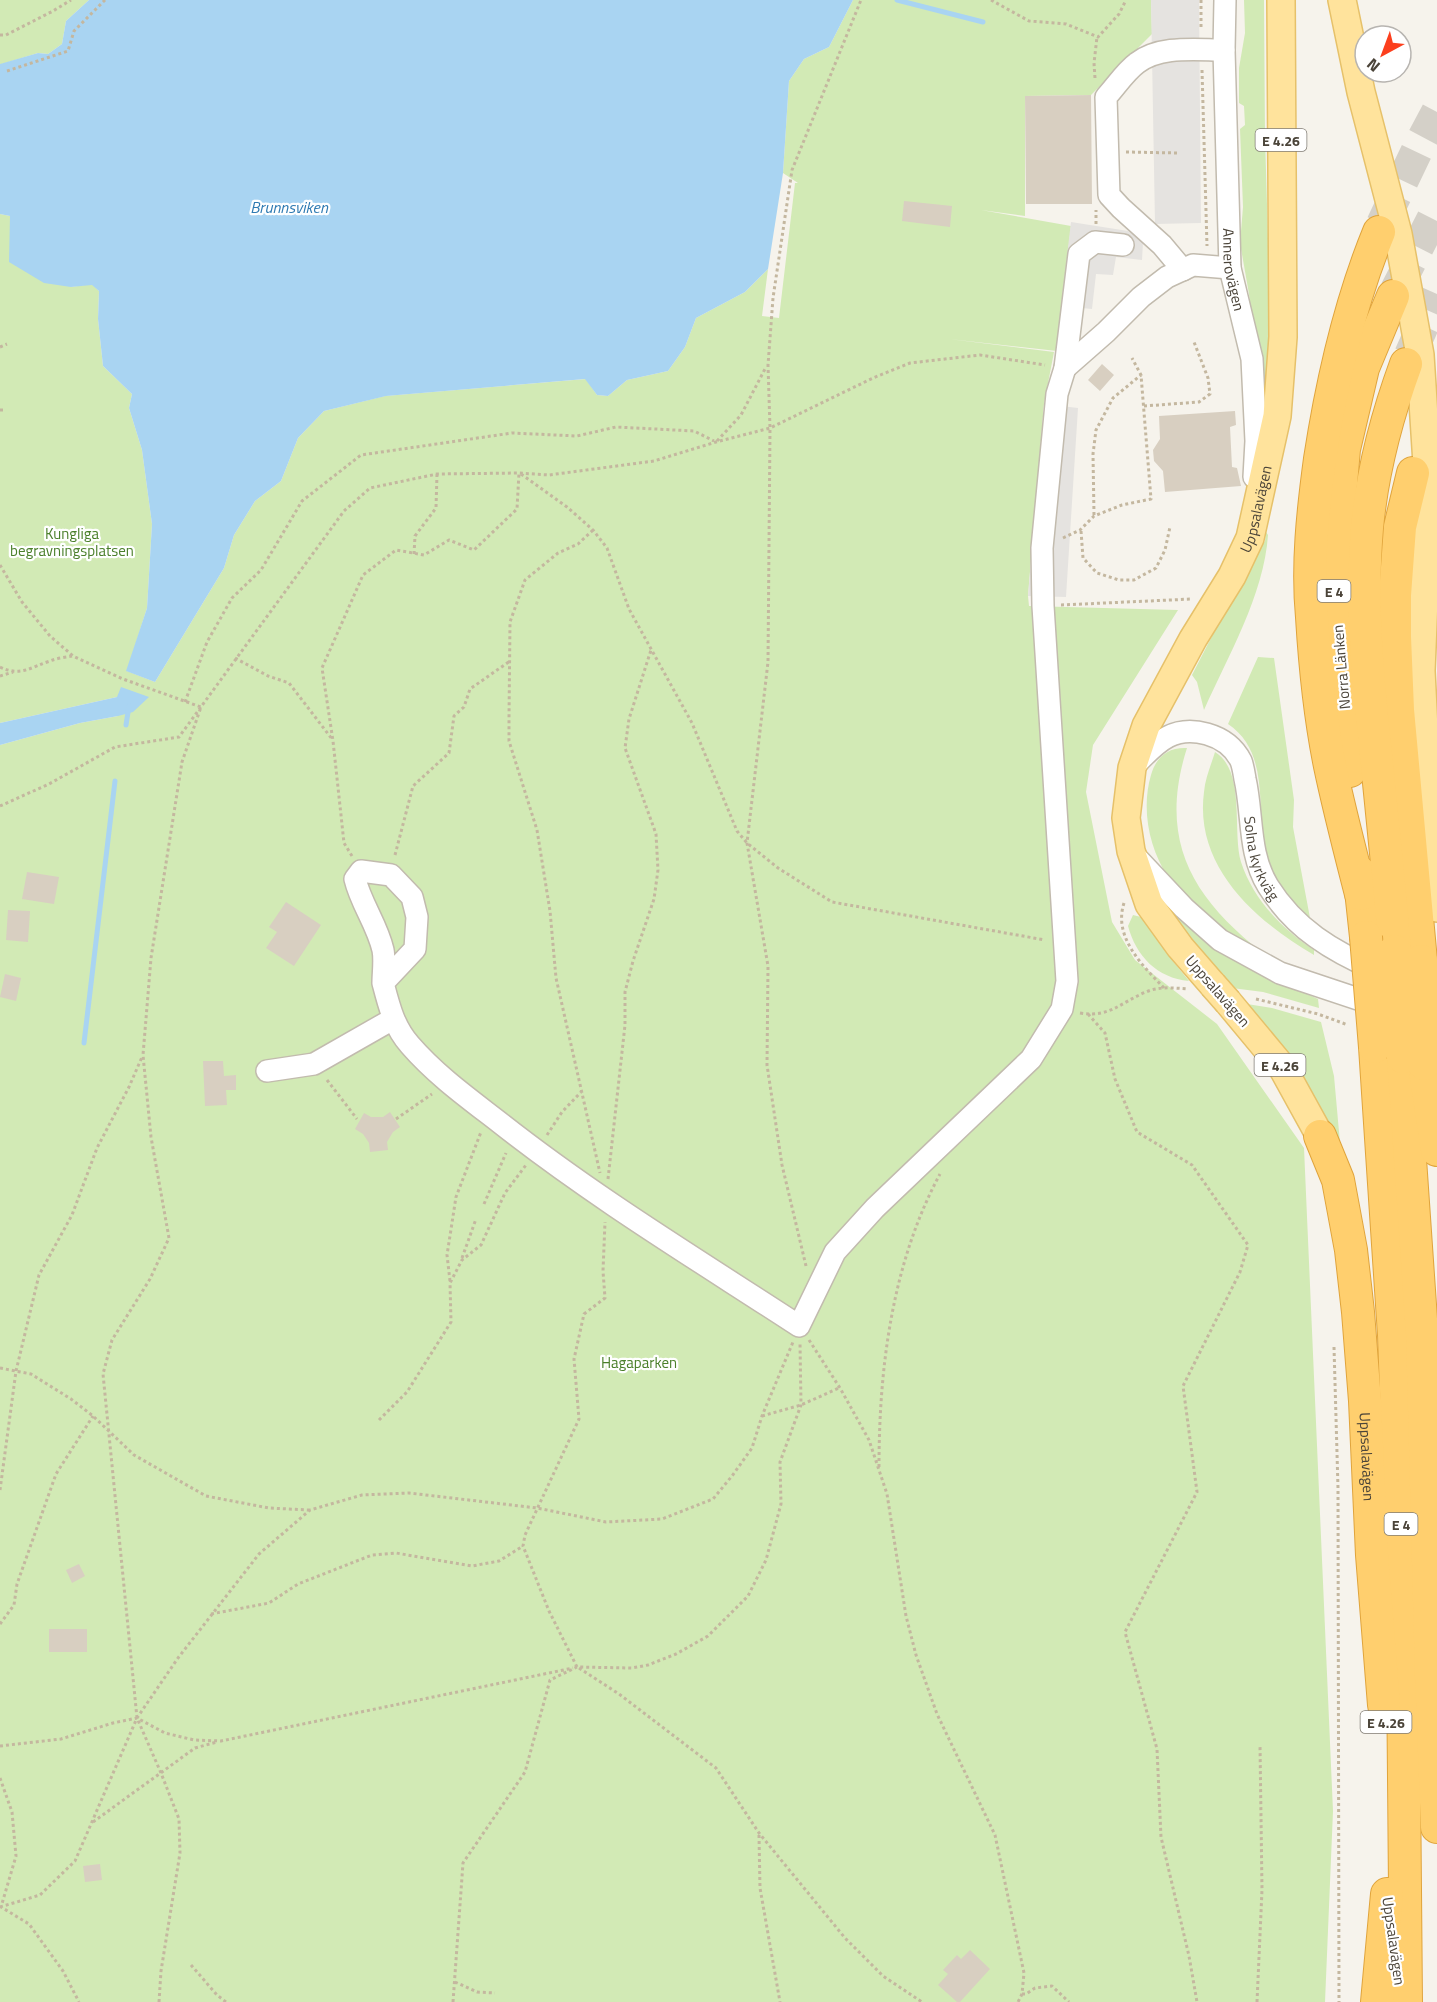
<svg xmlns="http://www.w3.org/2000/svg" width="1437" height="2002" viewBox="0 0 1437 2002" font-family="'Titillium Web',sans-serif">
	<style>
		.green { fill: #d2eab5 }
		.parking { fill: #e5e3e0 }
		.water { fill: #a9d4f2 }
		.lines { fill: none; stroke-linecap: round; stroke-linejoin: round }
		.stream { stroke: #a9d4f2; stroke-width: 5 }
		.building { fill: #d8cfc1 }
		.highway-tunnel { stroke: #d4d0c8; stroke-width: 32; stroke-dasharray: 32 16; stroke-linecap: butt }
		.minor-casing { stroke: #c2bbae; stroke-width: 24 }
		.major-casing { stroke: #e6c16a; stroke-width: 30 }
		.highway-casing { stroke: #e0a43c; stroke-width: 34 }
		.path { stroke: #c4b79f; stroke-width: 3; stroke-dasharray: 3 3; stroke-linecap: butt }
		.minor { stroke: #fff; stroke-width: 21 }
		.major { stroke: #ffe39c; stroke-width: 27 }
		.highway { stroke: #ffcf6e; stroke-width: 32 }
		.major-bridge-casing { stroke: #e6c16a; stroke-width: 30; stroke-linecap: butt }
		.highway-bridge-casing { stroke: #e0a43c; stroke-width: 34; stroke-linecap: butt }
		.major-bridge { stroke: #ffe39c; stroke-width: 27 }
		.highway-bridge { stroke: #ffcf6e; stroke-width: 32 }
		.labels { text-anchor: middle; dominant-baseline: central; stroke-width: 4.5; stroke-linejoin: round; paint-order: stroke }
		.shield { fill: #fff; stroke: #817c74; stroke-width: 1.5 }
		.shield-label { font-size: 14px; font-weight: bold; fill: #4b4439 }
		.street-label { font-size: 15px; fill: #4b4439; stroke: #fff }
		.park-label { font-size: 15px; fill: #4a7f2a; stroke: #fff }
		.water-label { font-size: 16px; font-style: italic; fill: #2e7ab2; stroke: #fff }
	</style>
	<rect width="100%" height="100%" fill="#f6f3ec"/>
	<path class="green" d="M0,0H89L66,21L62,44L48,54L38,53L2,64H0Z
		M853,0H1151L1152,34L1091,95L1025,96V216L981,210L1071,226L1057,351L949,339L1054,352L1044,404L1028,596L1029,606L1178,610L1093,745L1086,792L1112,922L1135,960L1217,1024L1304,1148L1333,1811L1325,2002H0V745L80,723L118,716L117,697L0,723V214L10,216L11,227L71,287L92,284L99,291L98,319L103,366L132,394L129,408L142,450L152,524L147,608L127,671L155,682L224,568L234,535L255,501L281,481L298,438L324,411L385,396L586,379L597,395L608,396L627,380L668,371L685,347L696,318L745,292L768,269L762,316L779,318L795,183H798L783,173L789,81L804,59L829,47Z
		M1244,0H1264L1265,137L1270,306L1265,406L1255,347L1249,294L1240,243L1243,207L1240,129L1245,125L1244,106L1239,103V68L1245,33Z
		M1266,532L1268,535C1264,595 1228,656 1204,710L1197,682L1192,675L1259,545H1262L1265,541Z
		M1258,657L1274,658L1294,800L1293,827L1310,918C1287,900 1267,870 1263,840C1258,800 1267,750 1228,724Z
		M1187,748C1158,839 1191,897 1263,953C1248,945 1228,938 1214,927C1206,921 1200,911 1193,904C1184,895 1175,887 1168,877C1149,848 1141,809 1151,775C1156,757 1168,747 1187,748Z
		M1215,752C1246,771 1232,831 1241,862C1253,899 1282,929 1314,950V955C1256,921 1194,867 1204,792C1205,779 1211,765 1215,752Z
		M1160,895L1270,977L1318,999L1319,1008L1263,992L1232,988L1180,930Z
		M1133,915L1145,918L1172,960L1189,981C1157,978 1136,956 1128,926Z
		M1247,1004L1272,1008L1321,1022L1334,1076L1341,1154C1330,1129 1319,1103 1304,1078C1288,1051 1268,1028 1247,1004Z"/>
	<path class="parking" d="M1151,0H1199L1201,223L1155,224Z
		M1071,222L1128,231L1143,242L1142,260L1116,257L1113,275L1096,274L1092,309L1061,306Z
		M1044,404L1078,408L1066,597L1028,596Z"/>
	<path class="water" d="M89,0H853L829,47L804,59L789,81L783,173L768,269L745,292L696,318L685,347L668,371L627,380L608,396L597,395L585,379L386,396L324,411L298,438L281,481L255,501L234,535L224,568L155,682L126,671L147,608L152,524L142,450L129,408L132,394L103,366L98,319L99,291L92,285L71,287L44,283L9,262L10,216L0,214V64L38,53L48,54L62,44L66,21Z
		M121,687L149,697L133,712L118,716L80,723L0,745V723L117,697Z"/>
	<g class="lines">
		<path class="stream" d="M897,0L983,22
			M126,725L129,706
			M84,1043L115,781"/>
	</g>
	<path class="building" d="M1091,95L1092,204H1026L1025,96Z
		M904,201L952,206L950,227L902,221Z
		M1102,364L1114,375L1100,391L1088,380Z
		M1235,411L1236,425L1230,427L1232,467L1237,468L1241,486L1165,492L1163,471L1154,461L1153,450L1160,439L1159,416Z
		M27,872L59,877L54,904L22,899Z
		M286,902L321,925L294,966L266,948L277,932L269,927Z
		M8,910L30,911L28,942L6,940Z
		M5,974L21,978L16,1001L0,997Z
		M203,1061H223L224,1076L236,1075V1090H226L227,1105L205,1106Z
		M390,1112L400,1127L393,1132L387,1142L388,1150L370,1152L369,1143L363,1134L355,1129L364,1113L371,1117H383Z
		M79,1564L85,1576L72,1583L66,1570Z
		M49,1629H87V1652H49Z
		M100,1864L102,1880L85,1882L83,1866Z
		M970,1950L990,1969L960,2002H957L938,1985L948,1974L943,1970L957,1955L961,1959Z"/>
	<g class="lines">
		<path class="highway-tunnel" d="M1382,224L1421,142L1437,112
			M1396,290L1437,210
			M1410,355L1437,294"/>
		<g class="minor-casing">
			<g id="minor">
				<path id="s1" d="M1225,0L1224,50L1230,268L1252,359L1256,441L1254,477"/>
				<path d="M1183,270L1162,245L1121,208L1109,195L1106,97C1116,86 1126,71 1137,63C1160,45 1196,50 1224,50"/>
				<path d="M1065,368L1106,332L1141,297L1167,277L1193,265L1230,268"/>
				<path id="s2" d="M1133,767C1155,745 1171,724 1207,734C1221,738 1234,747 1241,761C1243,766 1244,773 1245,779C1253,814 1248,854 1268,886C1295,929 1332,951 1378,971"/>
				<path d="M1135,856L1184,908L1220,940L1280,973L1382,1007"/>
				<path d="M383,983C383,973 385,960 383,950C377,924 361,904 355,879L361,871L391,875L412,897L417,917L415,949L383,983C389,1006 394,1027 410,1045C436,1075 468,1098 499,1122C594,1197 698,1260 799,1326L835,1252L875,1208L1031,1059L1062,1009L1067,981L1043,606L1042,548L1057,394L1065,368L1079,254L1095,242L1123,245"/>
				<path d="M267,1071L314,1064L393,1019"/>
			</g>
		</g>
		<g class="major-casing">
			<g id="major">
				<path d="M1342,0L1361,92L1398,234L1420,355L1427,464L1424,599L1421,671L1427,787L1437,908"/>
				<path id="s3" d="M1213,985L1180,947L1149,904L1131,851L1126,818L1132,768L1146,726L1193,639L1232,576L1250,538L1277,416L1283,337L1281,0"/>
				<path d="M1228,1002L1282,1067L1320,1136"/>
			</g>
		</g>
		<g class="highway-casing">
			<g id="highway">
				<path d="M1413,473L1400,527L1395,595V637L1398,710L1421,961"/>
				<path d="M1350,771L1333,576L1344,449L1363,368L1393,296"/>
				<path d="M1359,872L1366,937"/>
				<path d="M1361,894C1350,851 1339,809 1330,766C1320,717 1315,667 1312,617C1307,565 1313,511 1320,459C1332,381 1349,305 1379,232"/>
				<path d="M1395,951C1390,891 1384,832 1378,773C1369,691 1360,611 1367,528C1372,473 1387,416 1406,364"/>
				<path d="M1375,1047L1394,1335L1402,1554L1406,2002"/>
				<path d="M1403,1057L1422,1334L1431,1677L1437,1827"/>
				<path d="M1424,1064L1437,1150"/>
				<path id="s4" d="M1320,1136L1338,1180L1351,1250L1358,1312L1365,1401L1372,1555L1384,1705"/>
				<path d="M1377,2002L1387,1894"/>
			</g>
		</g>
		<path class="path" d="M991,0L1029,21L1066,24L1098,37L1119,14L1126,0
			M1201,0V30
			M0,35H6L53,11L71,0
			M1202,70L1207,246
			M7,71L68,51L74,31L105,0
			M1095,78L1094,63L1097,37
			M1126,152L1178,153
			M1096,224V210
			M0,347L7,344
			M1144,406L1199,402L1210,394L1208,378L1194,342
			M0,410H3
			M717,441L741,415L766,367
			M521,474L567,507L593,530L607,548L629,609L692,723L737,831L747,843L778,868L832,902L1045,940
			M1094,515L1093,454L1096,430L1113,398L1141,375
			M593,530L578,544L558,553L525,580L510,622L509,718V741L537,830L550,911L556,978L600,1173
			M1081,531L1083,558L1097,573L1119,580H1134L1156,568L1165,550L1170,527
			M1063,538L1080,530L1094,516L1122,505L1151,499L1141,375L1132,358
			M414,554L415,536L436,508L437,474
			M0,565L22,602L50,636L73,656L123,679L201,707
			M1061,605L1192,599
			M235,658L268,676L289,683L332,739
			M0,667C21,677 31,667 50,661C57,658 66,657 73,656
			M0,676L13,672
			M185,702L207,642L232,598L261,570L302,501L361,455L512,433L577,436L616,427L694,431L714,441
			M0,806L49,784L115,747L179,737L344,511L370,488L437,474L519,473L549,475L654,461L716,442L770,428L873,378L910,363L980,355L1045,365
			M395,855L413,786L449,753L454,716L464,707L470,689L510,661
			M352,856L344,843L333,741L322,668L363,575L396,550L424,555L449,540L474,550L517,509L519,473
			M1124,903C1113,937 1142,965 1164,988
			M1256,999L1318,1014L1348,1025
			M1080,1013C1110,1018 1121,1002 1146,992C1159,986 1174,988 1188,989
			M1088,1014L1105,1033L1115,1079L1137,1132L1192,1165L1248,1245L1240,1272L1183,1386L1197,1492L1125,1632L1157,1749L1161,1837L1189,1956L1197,2002
			M327,1080L357,1119
			M396,1119L432,1094
			M547,1135L562,1112L581,1092
			M608,1179L625,1025V992L633,961L654,899L658,870L656,834L625,748L629,719L651,650
			M484,1204L506,1153
			M462,1258L476,1219
			M806,1266L782,1165L767,1065L768,966L747,843L768,662L770,428L768,365L773,298L792,170L861,0
			M450,1281L447,1255L456,1197L481,1132
			M809,1340L840,1388L869,1440L887,1494L906,1616L916,1655L937,1714L995,1835L1024,1973L1022,1994L1018,2002
			M1334,1347L1338,1488L1339,2002
			M0,1368L31,1374L71,1399L93,1416L134,1455L206,1496L269,1508L309,1510
			M762,1416L801,1405L839,1388
			M379,1420L407,1392L451,1322L450,1283L462,1260L481,1245L505,1193L526,1165
			M879,1467C879,1368 892,1263 940,1174
			M0,1490L16,1371L39,1275L72,1215L97,1148L129,1087L142,1057
			M211,1614L269,1603L298,1584L372,1555L396,1553L472,1566L499,1561L523,1546
			M0,1624L14,1605L17,1584L56,1474L93,1416
			M577,1667L549,1611L523,1546L525,1535L579,1419L574,1359L584,1314L605,1298L603,1271L605,1222
			M579,1668L619,1694L716,1768L759,1833L845,1938L883,1976L922,2002
			M0,1746L61,1739L113,1723L137,1718L165,1733L194,1740L221,1741L573,1668
			M0,1778L12,1812L16,1856L1,1907L29,1924L63,1971L79,2002
			M93,1822L195,1748L217,1742
			M759,1835L760,1888L780,2002
			M0,1907L40,1895L75,1861L137,1718L178,1658L259,1554L310,1510L362,1495L409,1493L537,1508L606,1522L662,1519L713,1499L732,1476L752,1448L762,1416L793,1342
			M191,1965L217,1995L226,2002
			M455,1982L477,1992L495,1993
			M1022,1994H1026L1035,1988L1052,1986L1069,2002
			M159,2002L161,1971L180,1853L179,1819L161,1773L137,1718L103,1374L112,1340L150,1279L169,1238L151,1137L143,1055L151,958L182,762L201,707
			M453,2002L463,1863L525,1772L550,1680L577,1667L632,1668L648,1665L676,1654L708,1636L748,1596L766,1560L781,1504L780,1462L801,1405L800,1343
			M1257,2002L1262,1890L1260,1745"/>
		<use href="#minor" class="minor"/>
		<use href="#major" class="major"/>
		<use href="#highway" class="highway"/>
		<g class="major-bridge-casing">
			<path id="major-bridge" d="M1213,985L1228,1002"/>
		</g>
		<g class="highway-bridge-casing">
			<path id="highway-bridge" d="M1366,937L1375,1047
				M1395,951L1403,1057
				M1421,961L1424,1064"/>
		</g>
		<use href="#major-bridge" class="major-bridge"/>
		<use href="#highway-bridge" class="highway-bridge"/>
	</g>
	<g class="labels">
		<g class="shield">
			<rect x="1255.5" y="129" width="51" height="22" rx="4.5"/>
			<rect x="1317.5" y="580" width="33" height="22" rx="4.5"/>
			<rect x="1254.5" y="1054" width="51" height="22" rx="4.5"/>
			<rect x="1384.5" y="1513" width="33" height="22" rx="4.5"/>
			<rect x="1360.5" y="1711" width="51" height="22" rx="4.5"/>
		</g>
		<g class="shield-label">
			<text x="1281" y="140">E 4.26</text>
			<text x="1334" y="591">E 4</text>
			<text x="1280" y="1065">E 4.26</text>
			<text x="1401" y="1524">E 4</text>
			<text x="1386" y="1722">E 4.26</text>
		</g>
		<g class="street-label">
			<text stroke="none"><textPath href="#s1" startOffset="270">Annerovägen</textPath></text>
			<text stroke="none"><textPath href="#s3" startOffset="532">Uppsalavägen</textPath></text>
			<text transform="translate(1341 667) rotate(-95)">Norra Länken</text>
			<text stroke="none"><textPath href="#s2" startOffset="231">Solna kyrkväg</textPath></text>
			<text transform="translate(1218 991) rotate(49)">Uppsalavägen</text>
			<text stroke="none"><textPath href="#s4" startOffset="326">Uppsalavägen</textPath></text>
			<text transform="translate(1394 1941) rotate(82)">Uppsalavägen</text>
		</g>
		<g class="park-label">
			<text x="72" y="533">Kungliga<tspan x="72" dy="17">begravningsplatsen</tspan></text>
			<text x="639" y="1362">Hagaparken</text>
		</g>
		<g class="water-label">
			<text x="289" y="207">Brunnsviken</text>
		</g>
	</g>
	<g transform="translate(1383 54) rotate(221)"><circle r="28" fill="#ffffff" stroke="#b7b4b0" stroke-width="1.5"/>
	<path d="M0-4.5L10 22L0 15L-10 22Z" fill="#fc3f1d"/>
	<text y="-9" font-size="16" font-weight="bold" text-anchor="middle" fill="#4b4439">N</text>
	</g>
</svg>
